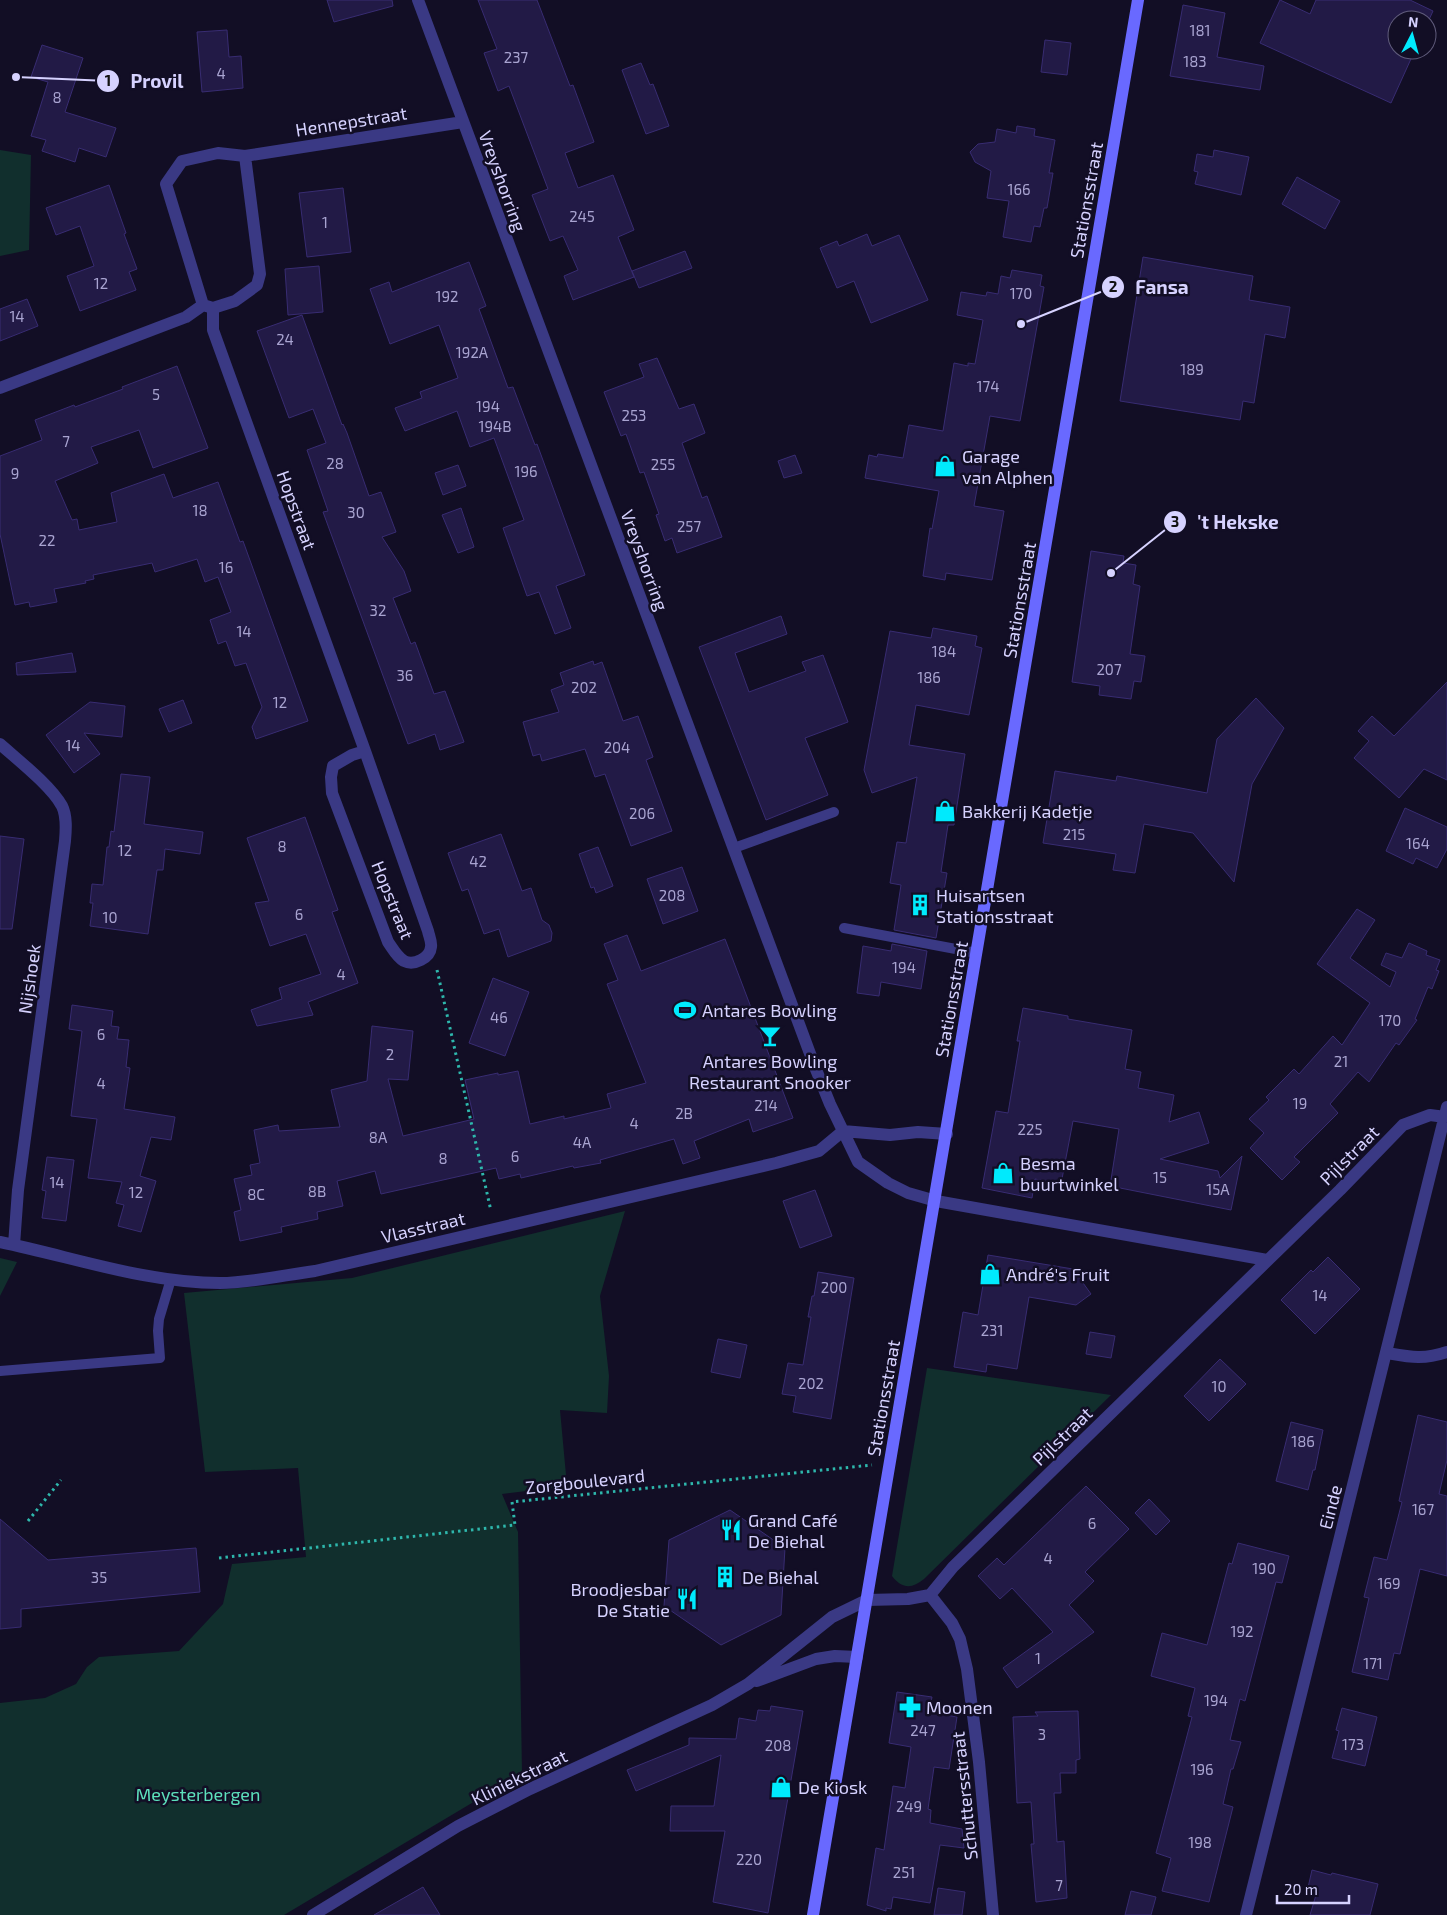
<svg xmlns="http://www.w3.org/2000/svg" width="1447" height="1915" viewBox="0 0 1447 1915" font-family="'Exo 2',sans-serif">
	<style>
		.green { fill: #112f2d }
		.building { fill: #221a46; stroke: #382c72 }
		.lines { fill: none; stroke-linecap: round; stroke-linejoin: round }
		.path { stroke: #2eb7ac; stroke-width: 3; stroke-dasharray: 2.5 4; stroke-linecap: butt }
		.service { stroke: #3a3984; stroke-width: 10 }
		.minor { stroke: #3a3984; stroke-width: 12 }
		.secondary { stroke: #6969ff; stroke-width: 12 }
		.labels { text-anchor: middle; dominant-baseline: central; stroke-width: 5; stroke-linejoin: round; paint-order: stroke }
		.number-label { font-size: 15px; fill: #a9a4d1 }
		.street-label { font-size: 18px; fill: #d6d2ff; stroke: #120e25 }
		.poi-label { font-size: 18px; fill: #d6d2ff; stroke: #120e25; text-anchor: start }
		.park-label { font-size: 18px; fill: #5de0bc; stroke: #120e25 }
		.leader { fill: none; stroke: #d6d2ff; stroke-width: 2 }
		.callout-dot { fill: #d6d2ff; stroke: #120e25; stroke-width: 2 }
		.mark-label { font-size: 15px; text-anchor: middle; font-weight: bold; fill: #111 }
		.callout-label { font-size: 19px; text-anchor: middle; font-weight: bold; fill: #d6d2ff; stroke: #120e25; stroke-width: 5; stroke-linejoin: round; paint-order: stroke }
	</style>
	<rect width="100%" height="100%" fill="#120e25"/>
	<path class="green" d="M0,150L31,155L29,250L0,256Z
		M625,1211L600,1296L609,1376L607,1413L560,1410L567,1486L502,1494L518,1532L522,1773L284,1915H0V1703L45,1698L76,1684L87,1667L99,1657L179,1651L223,1604L232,1564L306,1557L298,1468L205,1472L184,1293L352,1278Z
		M0,1258L17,1262L0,1296Z
		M927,1368L1111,1395L924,1579C912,1589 902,1589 892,1576Z"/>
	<path class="building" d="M327,0H392L393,6L334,22Z
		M478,0H537L570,86L573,85L594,142L565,153L578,188L613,175L634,230L618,237L634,277L573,300L564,276L578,270L563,236L550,241L532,195L548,189L509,86L498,91L484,53L497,49Z
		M1280,0L1310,14L1316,0H1410L1433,11L1427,24V20H1397V50H1415L1391,103L1260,43Z
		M1183,5L1225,13L1217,57L1264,66L1260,90L1170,76Z
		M227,30L229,57L241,56L243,88L202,92L197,32Z
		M1045,40L1071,43L1067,75L1041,72Z
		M42,45L83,58L65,112L116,128L106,157L79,148L75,162L42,151L46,140L31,136L48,82L31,77Z
		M641,63L650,85L653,84L669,126L646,134L622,70Z
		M1017,126L1035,129L1034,136L1055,140L1049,173H1053L1047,208H1044L1040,227L1034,226L1031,242L1003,237L1009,201L987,198L991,171L975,162L970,152L978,144L995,142L997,129L1016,133Z
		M1214,150L1249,157L1241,195L1195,184L1198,172L1194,171L1197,154L1213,157Z
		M1297,177L1340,201L1325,229L1282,204Z
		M109,185L126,233L124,234L137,269L129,272L136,290L80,311L67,276L94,266L80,226L56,235L46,208Z
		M343,188L351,252L307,257L299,193Z
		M867,234L872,246L899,235L928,300L871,323L854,281L837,288L820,248L837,241L839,246Z
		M685,251L692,268L639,288L632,271Z
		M1143,257L1253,276L1249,300L1290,307L1285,338L1265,334L1254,403L1243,401L1240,420L1120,401Z
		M469,262L486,306L479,309L508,388L513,387L535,445L537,444L585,575L556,586L571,628L555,634L539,592L527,596L503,528L524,520L494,438L470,447L457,411L405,431L395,408L422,398L420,392L458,378L439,325L390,344L370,289L389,282L392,292Z
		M319,266L323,312L288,315L285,269Z
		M1012,270L1042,275L1040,286L1044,287L1020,421L990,416L974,506L1004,511L992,580L946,573L945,580L923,576L930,528L932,529L939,491L865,478L869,455L877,457L878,454L903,458L909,425L943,431L954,363L968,366V363L975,364L983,320L957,315L961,292L986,296L987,292L998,294L1001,276L1010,278Z
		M27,299L38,326L0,341V309Z
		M302,315L342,425L343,424L347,433L369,496L381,492L396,532L382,537L404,571L411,591L393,598L411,644L415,642L434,694L445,691L464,742L440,750L435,734L408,744L323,512L328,511L307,450L326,443L313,409L289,418L257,331Z
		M657,358L679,409L694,404L705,433L682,443L702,498L707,496L722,537L677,553L672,538L665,541L656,515L659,514L644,472L640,473L626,434L621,436L604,392L644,377L639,364Z
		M177,366L208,448L153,468L139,430L91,447L98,463L55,481L72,520L77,519L79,530L117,522L111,493L164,474L173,498L218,482L240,542L243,541L308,721L256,739L252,727L262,707L246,663L235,666L226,641L218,644L210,620L231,612L218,577L205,582L197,559L155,572L152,563L93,575L94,579L85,581L86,583L54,589L57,602L30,607L29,602L15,605L0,534V456L42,440L35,420L74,405L75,407L123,389L122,387Z
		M795,455L802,473L784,478L778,461Z
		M458,465L466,486L443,495L435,473Z
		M461,508L474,547L458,553L442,515Z
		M1091,551L1124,556L1123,563L1136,565L1133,584L1140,586L1130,654L1145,656L1141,682L1134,681L1131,699L1099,695L1100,686L1072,682Z
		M781,616L787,634L735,653L749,692L806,671L802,662L823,655L848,722L805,738L828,795L766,820L699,647Z
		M933,628L977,636L975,646L982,648L969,715L916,705L909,745L965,754L954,825H948L941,872L947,873L936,938L894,930L901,885L890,883L897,842L906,843L917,777L872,793L864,770L890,631L931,638Z
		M72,653L76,672L17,675L16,663Z
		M593,661L594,665L602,662L623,721L638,716L653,757L646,760L672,831L631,846L605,774L595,777L585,749L542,761L540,754L533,756L523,722L559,712L551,690L564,685L560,673Z
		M1447,682V780L1424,769L1399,798L1354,758L1369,741L1358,731L1372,716L1394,736Z
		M1256,698L1284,728L1252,784L1234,882L1193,833L1144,824L1135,873L1113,870L1116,854L1043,843L1055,771L1116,781L1117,776L1207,793L1217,739Z
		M183,700L192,723L169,732L159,709Z
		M90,702L125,706L122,737L84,733L100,754L74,773L46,735Z
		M121,774L150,777L144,824L203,832L200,854L165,849L163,870H157L148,934L90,926L93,903H90L92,884L103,885L107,847H109L111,831L114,832Z
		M1405,808L1447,827V849L1437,868L1416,858L1413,864L1386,851Z
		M305,817L338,910L332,912L358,983L308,1002L313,1015L257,1026L251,1010L282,999L279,988L321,974L306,934L270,946L255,903L269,901L247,838Z
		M501,834L522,891L531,888L542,920L549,925L552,933L551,941L508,957L499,929L484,934L468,889L462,891L448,853Z
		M0,836L24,839L12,929H0Z
		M598,847L613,886L596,893L594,887L591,888L579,854Z
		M682,867L698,911L663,924L647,879Z
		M1357,909L1375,920L1350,958L1390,987L1396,972L1381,965L1386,953L1402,958L1409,943L1427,951L1426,955L1440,960L1436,970L1439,971L1432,989L1428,987L1415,1019L1417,1020L1399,1045L1396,1043L1369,1082L1358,1072L1330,1104L1338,1113L1294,1157L1300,1162L1282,1180L1250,1148L1264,1133L1249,1119L1269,1100L1266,1097L1294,1069L1299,1074L1333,1036L1342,1045L1370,1003L1317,964Z
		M627,935L641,971L725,939L793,1118L753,1132L749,1119L694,1141L700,1158L683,1164L674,1139L600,1160L601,1163L574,1168L573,1166L521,1178L520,1174L499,1179L496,1168L381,1194L375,1171L337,1181L343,1206L317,1212L318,1219L281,1227L282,1232L240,1241L234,1212L241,1210L234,1179L252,1175L250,1165L260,1163L254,1130L278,1125L279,1131L340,1127L331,1090L367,1081L372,1026L413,1031L408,1080L388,1079L403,1136L474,1119L465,1080L498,1073V1075L518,1071L530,1124L564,1116V1119L611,1108L607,1094L646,1083L607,984L618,980L604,944Z
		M892,944L927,951L921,989L881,982L879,996L857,993L863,946L891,951Z
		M493,978L529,992L505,1056L469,1043Z
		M72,1005L113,1011L111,1026L119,1027L117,1039L129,1040L126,1067L130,1068L124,1109L175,1117L171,1140L151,1137L140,1176L156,1181L141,1232L118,1226L124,1205L116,1203L122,1182L88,1178L97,1119L71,1116L82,1031L69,1029Z
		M1023,1008L1068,1016V1019L1132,1030L1125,1069L1141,1072L1138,1088L1174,1095L1169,1122L1199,1112L1209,1143L1160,1159L1218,1171L1220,1178L1242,1156L1231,1210L1110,1186L1119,1129L1073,1121L1061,1184L1035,1179L1032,1198L982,1188L996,1111L1008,1113L1020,1041H1017Z
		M47,1157L74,1160L66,1221L42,1218L46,1191L42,1190Z
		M815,1190L832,1236L800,1248L783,1201Z
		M988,1255L1073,1269L1091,1294L1076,1305L1029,1297L1017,1369L987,1364L986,1372L954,1367L963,1312L978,1315Z
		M1328,1257L1360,1289L1315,1334L1281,1300L1311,1270L1313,1272Z
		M818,1272L854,1278L831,1419L793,1412L796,1396L782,1394L788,1363L803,1365L811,1317H808L812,1296H814Z
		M1090,1332L1115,1336L1111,1358L1086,1354Z
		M718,1339L747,1345L740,1378L711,1372Z
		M1220,1359L1246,1384L1209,1421L1184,1396Z
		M1418,1415L1447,1422V1460L1439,1494L1447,1496V1576L1420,1569L1400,1654L1394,1653L1388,1680L1352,1672L1369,1598L1364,1597L1374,1557L1387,1560L1402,1502L1399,1501Z
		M1291,1422L1323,1430L1315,1470H1313L1308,1490L1276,1481Z
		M1086,1486L1129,1529L1085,1572L1094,1581L1069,1605L1094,1632L1017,1688L1003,1668L1053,1632L1012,1588L1000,1599L978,1576L997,1558L1004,1565Z
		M1149,1499L1170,1521L1156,1535L1135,1513Z
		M730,1510L785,1548L781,1615L721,1645L664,1606L669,1540Z
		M0,1519L48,1560L196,1548L200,1592L21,1609V1627L0,1629Z
		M1238,1543L1289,1556L1282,1583L1276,1582L1245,1701L1240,1699L1230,1740L1241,1742L1233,1769H1231L1223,1804L1233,1807L1209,1902L1162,1891L1171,1858L1156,1853L1192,1717L1188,1716L1195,1688L1151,1676L1162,1633L1207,1645L1229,1563L1232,1564Z
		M897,1692L932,1697L929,1712L957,1717L949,1769L934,1767L928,1809L931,1810L930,1823L962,1829L964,1848L940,1845L930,1903L893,1897L891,1909L886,1908V1911L867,1905L876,1848L884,1850L893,1786L905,1788L911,1747L889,1743Z
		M771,1706L803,1711L768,1913L713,1902L725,1831H670L671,1806H714L721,1755L636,1791L627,1770L689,1745V1738L736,1739L739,1718L756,1721L758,1710L770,1711Z
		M1342,1708L1377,1717L1365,1766L1332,1758L1339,1731L1336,1730Z
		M1078,1711L1080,1759L1076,1760V1773H1060L1061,1793H1054L1057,1842L1064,1841L1067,1898L1036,1902L1031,1844H1034L1031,1802L1017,1803L1013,1717L1038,1716L1035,1712Z
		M1312,1870L1331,1875L1332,1873L1378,1884L1370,1915H1310L1316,1895L1307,1892Z
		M423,1887L440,1915H374Z
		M938,1888L965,1892L962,1915H934Z
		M1131,1891L1156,1897L1151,1915H1125Z"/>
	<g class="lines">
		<path class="path" d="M437,970L491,1211
			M28,1521L61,1480
			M219,1558L515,1525L512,1502L872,1465"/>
		<path class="service" d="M734,848L834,812
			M844,928L977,953
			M0,1371L160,1358L158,1331L159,1319L171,1279"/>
		<path class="minor" d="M418,0L815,1067L830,1104L858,1162L888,1183L908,1193L936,1201L1267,1260
			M245,156L260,274L257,285L235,301L213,308L203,305L166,184L182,161L218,153L245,156L463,122
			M213,308V330L365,751L428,931C429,936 432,942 431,947C430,958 414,966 404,961C397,957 393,949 388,942L332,793L331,777L333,766L352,755L365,751
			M0,388L186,317L203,305
			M0,744C18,760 51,786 62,806C67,816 66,830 65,841L18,1190L14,1245
			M843,1131L890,1135L918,1132L947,1134
			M0,1242C73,1257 146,1283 220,1283C249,1283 285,1275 315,1271L776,1163L819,1151L843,1131
			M1387,1353C1410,1357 1424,1360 1447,1352
			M930,1595L952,1623L960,1639L967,1669L979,1762L993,1915
			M757,1681L816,1659L835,1656L857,1657
			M313,1915L458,1826L530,1789L712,1705L748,1684L832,1617L867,1600L908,1599L930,1595L953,1567L1340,1190L1403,1125L1430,1115L1445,1117
			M1246,1915L1447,1107"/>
		<path class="secondary" d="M813,1915L1138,0"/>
	</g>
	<defs>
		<g id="shop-bare" transform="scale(1.725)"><path d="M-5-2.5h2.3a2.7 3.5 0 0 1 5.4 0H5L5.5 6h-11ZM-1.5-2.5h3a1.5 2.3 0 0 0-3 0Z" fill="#00eafd" stroke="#120e25" stroke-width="2.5" paint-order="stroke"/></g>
		<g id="building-bare" transform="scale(1.725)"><path d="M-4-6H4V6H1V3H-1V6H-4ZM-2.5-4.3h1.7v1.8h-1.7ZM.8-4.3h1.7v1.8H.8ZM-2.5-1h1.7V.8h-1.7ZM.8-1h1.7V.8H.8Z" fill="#00eafd" stroke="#120e25" stroke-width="2.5" paint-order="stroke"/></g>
		<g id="stadium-bare" transform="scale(1.725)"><path d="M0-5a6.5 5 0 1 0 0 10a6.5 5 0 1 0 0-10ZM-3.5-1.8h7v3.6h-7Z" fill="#00eafd" stroke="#120e25" stroke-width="2.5" paint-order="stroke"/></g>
		<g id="bar-bare" transform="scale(1.725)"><path d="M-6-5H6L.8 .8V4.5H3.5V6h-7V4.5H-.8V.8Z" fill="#00eafd" stroke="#120e25" stroke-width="2.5" paint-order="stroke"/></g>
		<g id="restaurant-bare" transform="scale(1.725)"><path d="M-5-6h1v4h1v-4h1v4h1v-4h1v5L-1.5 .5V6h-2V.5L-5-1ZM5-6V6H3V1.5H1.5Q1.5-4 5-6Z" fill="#00eafd" stroke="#120e25" stroke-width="2.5" paint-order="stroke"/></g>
		<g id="pharmacy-bare" transform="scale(1.725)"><path d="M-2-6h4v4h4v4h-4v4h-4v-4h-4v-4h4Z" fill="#00eafd" stroke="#120e25" stroke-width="2.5" paint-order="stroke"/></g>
	</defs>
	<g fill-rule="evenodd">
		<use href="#shop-bare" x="945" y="466"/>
		<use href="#shop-bare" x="945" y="811"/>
		<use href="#building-bare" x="920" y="905"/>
		<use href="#stadium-bare" x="685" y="1010"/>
		<use href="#bar-bare" x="770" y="1036"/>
		<use href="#shop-bare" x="1003" y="1173"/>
		<use href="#shop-bare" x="990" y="1274"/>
		<use href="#restaurant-bare" x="731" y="1530"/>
		<use href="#building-bare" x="725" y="1577"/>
		<use href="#restaurant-bare" x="687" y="1599"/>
		<use href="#pharmacy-bare" x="910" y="1707"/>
		<use href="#shop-bare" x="781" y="1787"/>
	</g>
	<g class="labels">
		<g class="number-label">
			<text x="1200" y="30">181</text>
			<text x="516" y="57">237</text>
			<text x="1195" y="61">183</text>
			<text x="221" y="73">4</text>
			<text x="57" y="97">8</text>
			<text x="1019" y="189">166</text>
			<text x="582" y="216">245</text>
			<text x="325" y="222">1</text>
			<text x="101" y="283">12</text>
			<text x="1021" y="293">170</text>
			<text x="447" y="296">192</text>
			<text x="17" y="316">14</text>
			<text x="285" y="339">24</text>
			<text x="472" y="352">192A</text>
			<text x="1192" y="369">189</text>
			<text x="988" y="386">174</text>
			<text x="156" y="394">5</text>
			<text x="488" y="406">194</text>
			<text x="634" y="415">253</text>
			<text x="495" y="426">194B</text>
			<text x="66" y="441">7</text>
			<text x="335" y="463">28</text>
			<text x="663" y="464">255</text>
			<text x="526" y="471">196</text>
			<text x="15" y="473">9</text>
			<text x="200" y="510">18</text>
			<text x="356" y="512">30</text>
			<text x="689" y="526">257</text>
			<text x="47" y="540">22</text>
			<text x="226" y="567">16</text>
			<text x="378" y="610">32</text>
			<text x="244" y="631">14</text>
			<text x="944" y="651">184</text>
			<text x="1109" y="669">207</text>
			<text x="405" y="675">36</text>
			<text x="929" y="677">186</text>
			<text x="584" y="687">202</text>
			<text x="280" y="702">12</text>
			<text x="73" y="745">14</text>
			<text x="617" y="747">204</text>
			<text x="642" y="813">206</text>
			<text x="1074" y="834">215</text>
			<text x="1418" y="843">164</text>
			<text x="282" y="846">8</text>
			<text x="125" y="850">12</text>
			<text x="478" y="861">42</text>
			<text x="672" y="895">208</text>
			<text x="299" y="914">6</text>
			<text x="110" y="917">10</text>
			<text x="904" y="967">194</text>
			<text x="341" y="974">4</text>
			<text x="499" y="1017">46</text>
			<text x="1390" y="1020">170</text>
			<text x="101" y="1034">6</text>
			<text x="390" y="1054">2</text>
			<text x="1341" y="1061">21</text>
			<text x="101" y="1083">4</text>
			<text x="1300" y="1103">19</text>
			<text x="766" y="1105">214</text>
			<text x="684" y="1113">2B</text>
			<text x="634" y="1123">4</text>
			<text x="1030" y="1129">225</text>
			<text x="378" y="1137">8A</text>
			<text x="582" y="1142">4A</text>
			<text x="515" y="1156">6</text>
			<text x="443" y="1158">8</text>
			<text x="1160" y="1177">15</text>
			<text x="57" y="1182">14</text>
			<text x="1218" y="1189">15A</text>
			<text x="317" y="1191">8B</text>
			<text x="136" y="1192">12</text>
			<text x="256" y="1194">8C</text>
			<text x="834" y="1287">200</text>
			<text x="1320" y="1295">14</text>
			<text x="992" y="1330">231</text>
			<text x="811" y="1383">202</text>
			<text x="1219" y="1386">10</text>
			<text x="1303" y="1441">186</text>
			<text x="1423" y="1509">167</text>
			<text x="1092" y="1523">6</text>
			<text x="1048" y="1558">4</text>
			<text x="1264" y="1568">190</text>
			<text x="99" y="1577">35</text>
			<text x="1389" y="1583">169</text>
			<text x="1242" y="1631">192</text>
			<text x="1038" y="1658">1</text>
			<text x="1373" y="1663">171</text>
			<text x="1216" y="1700">194</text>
			<text x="923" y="1730">247</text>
			<text x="1042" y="1734">3</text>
			<text x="1353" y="1744">173</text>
			<text x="778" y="1745">208</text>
			<text x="1202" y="1769">196</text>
			<text x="909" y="1806">249</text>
			<text x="1200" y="1842">198</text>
			<text x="749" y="1859">220</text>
			<text x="904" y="1872">251</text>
			<text x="1059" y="1885">7</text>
		</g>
		<g class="street-label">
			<text transform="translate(351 121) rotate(-9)">Hennepstraat</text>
			<text transform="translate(503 181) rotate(70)">Vreyshorring</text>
			<text transform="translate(1086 200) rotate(-80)">Stationsstraat</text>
			<text transform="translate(297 510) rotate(70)">Hopstraat</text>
			<text transform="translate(645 560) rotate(70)">Vreyshorring</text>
			<text transform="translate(1019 600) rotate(-80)">Stationsstraat</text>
			<text transform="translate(393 900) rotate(68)">Hopstraat</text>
			<text transform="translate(29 979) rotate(-82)">Nijshoek</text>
			<text transform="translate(951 999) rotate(-80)">Stationsstraat</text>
			<text transform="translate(1349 1155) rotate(-45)">Pijlstraat</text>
			<text transform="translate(423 1227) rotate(-13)">Vlasstraat</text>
			<text transform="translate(883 1398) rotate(-80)">Stationsstraat</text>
			<text transform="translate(1062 1436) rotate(-44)">Pijlstraat</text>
			<text transform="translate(585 1481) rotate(-6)">Zorgboulevard</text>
			<text transform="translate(1330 1507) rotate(-76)">Einde</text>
			<text transform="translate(519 1777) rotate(-26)">Kliniekstraat</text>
			<text transform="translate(964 1796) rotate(-96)">Schuttersstraat</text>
		</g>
		<g class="poi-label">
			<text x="962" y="456">Garage<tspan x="962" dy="21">van Alphen</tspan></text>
			<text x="962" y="811">Bakkerij Kadetje</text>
			<text x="936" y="895">Huisartsen<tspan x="936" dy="21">Stationsstraat</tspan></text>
			<text x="702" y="1010">Antares Bowling</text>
			<text x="770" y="1061" text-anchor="middle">Antares Bowling<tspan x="770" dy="21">Restaurant Snooker</tspan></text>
			<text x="1020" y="1163">Besma<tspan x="1020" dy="21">buurtwinkel</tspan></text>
			<text x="1006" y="1274">André's Fruit</text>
			<text x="748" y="1520">Grand Café<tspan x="748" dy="21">De Biehal</tspan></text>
			<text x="742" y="1577">De Biehal</text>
			<text x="670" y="1589" text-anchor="end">Broodjesbar<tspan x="670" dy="21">De Statie</tspan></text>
			<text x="926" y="1707">Moonen</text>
			<text x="798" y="1787">De Kiosk</text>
		</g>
		<g class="park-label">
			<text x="198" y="1794">Meysterbergen</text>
		</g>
	</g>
	<path class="leader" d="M16 77L108 81M1021 324L1113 287M1111 573L1175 522"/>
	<g class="callout-dot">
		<circle cx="16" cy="77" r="5"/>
		<circle cx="1021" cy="324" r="5"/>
		<circle cx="1111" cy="573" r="5"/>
		<circle cx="108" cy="81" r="12"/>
		<circle cx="1113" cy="287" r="12"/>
		<circle cx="1175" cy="522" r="12"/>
	</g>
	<g class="mark-label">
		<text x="108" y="86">1</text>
		<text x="1113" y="292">2</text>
		<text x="1175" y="527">3</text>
	</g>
	<g class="callout-label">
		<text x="157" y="88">Provil</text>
		<text x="1162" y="294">Fansa</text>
		<text x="1238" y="529">'t Hekske</text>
	</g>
	<g transform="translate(1412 35) rotate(6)"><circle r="24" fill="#120e25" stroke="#605c7c"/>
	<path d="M0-4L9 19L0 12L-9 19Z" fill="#00eafd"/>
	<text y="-8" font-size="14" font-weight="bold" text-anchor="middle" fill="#d6d2ff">N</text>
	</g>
	<path d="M1277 1895v8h72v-8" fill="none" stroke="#d6d2ff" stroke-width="2.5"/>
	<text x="1284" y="1895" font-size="15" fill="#d6d2ff" stroke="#120e25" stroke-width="4" paint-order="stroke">20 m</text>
</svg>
